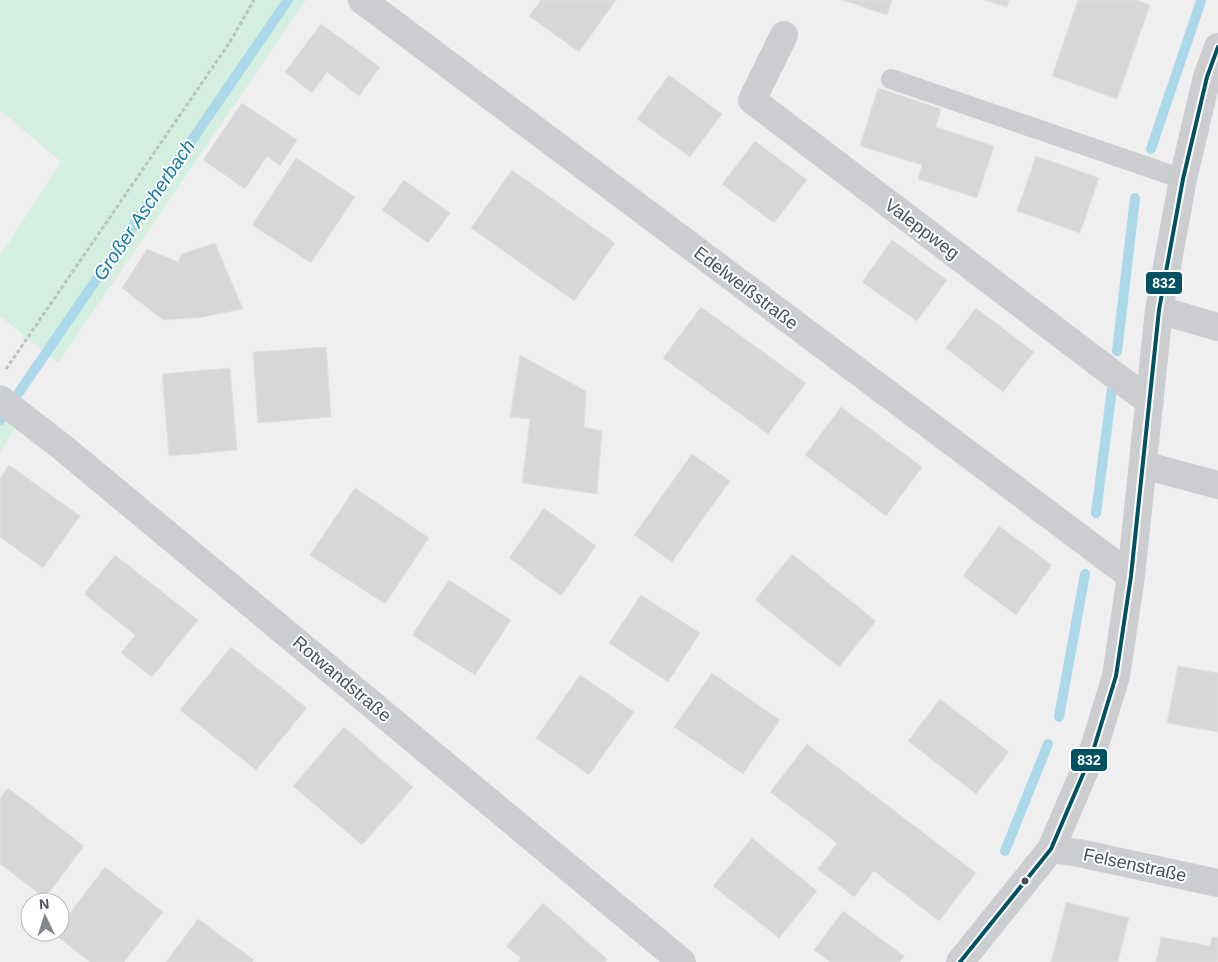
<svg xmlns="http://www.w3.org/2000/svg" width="1218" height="962" viewBox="0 0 1218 962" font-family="Helvetica,sans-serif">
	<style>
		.green { fill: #d4eee0 }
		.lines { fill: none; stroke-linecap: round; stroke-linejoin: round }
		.stream { stroke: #abd9ea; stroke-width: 10 }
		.building { fill: #d7d7d9; stroke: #e1e1e2 }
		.path { stroke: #b8c4c0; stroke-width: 3; stroke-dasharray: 4 2.5; stroke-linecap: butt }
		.lane { stroke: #cbcdd0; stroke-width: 20 }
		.street { stroke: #cbcdd0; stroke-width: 28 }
		.bus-1-casing { stroke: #fff; stroke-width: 8 }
		.bus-1 { stroke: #005262; stroke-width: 4 }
		.bus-dot { fill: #47505b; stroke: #fff; stroke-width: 2 }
		.labels { text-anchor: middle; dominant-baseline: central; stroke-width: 4; stroke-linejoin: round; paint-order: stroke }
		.street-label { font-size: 18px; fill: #47505b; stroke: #fff }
		.water-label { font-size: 19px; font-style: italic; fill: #127ba3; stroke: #fff }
		.line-badge { stroke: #fff; stroke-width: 2 }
		.badge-label { font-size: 14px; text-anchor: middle; font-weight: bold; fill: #fff }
	</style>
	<rect width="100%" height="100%" fill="#f0efef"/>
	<path class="green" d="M0,0H306L58,363L0,316V256L61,162L0,110Z
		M0,414L16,427L0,452Z"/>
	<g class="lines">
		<path class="stream" d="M1151,149L1201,1
			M1117,351L1135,198
			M0,420L288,0
			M1096,513L1112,389
			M1059,717L1085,574
			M1005,851L1048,744"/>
	</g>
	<path class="building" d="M541,0H616L579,52L529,16Z
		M842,0H892L887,15Z
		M984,0H1009L1007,7Z
		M1078,0H1136L1150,5L1117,99L1052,76Z
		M321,24L380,67L359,96L327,72L312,93L285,72Z
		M669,75L722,114L690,157L637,119Z
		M878,88L941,109L936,127L994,146L977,198L918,179L922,165L860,146Z
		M242,103L297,140L280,166L267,156L245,189L203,160Z
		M755,141L807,180L774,223L722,184Z
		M1036,156L1099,178L1080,233L1017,211Z
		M296,158L355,197L311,263L252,225Z
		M512,170L615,243L574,301L471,228Z
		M404,180L450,213L428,243L382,210Z
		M892,240L947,280L917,321L862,282Z
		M215,243L243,309L203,317L163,320L122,288L147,249L178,262L182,254Z
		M701,307L806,383L768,434L663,358Z
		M976,308L1034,352L1003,392L946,348Z
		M326,347L331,417L258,423L253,352Z
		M520,355L586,391L584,427L602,431L597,494L522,483L530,419L510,417Z
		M230,368L237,450L169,456L162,374Z
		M841,407L922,467L886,516L805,455Z
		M692,454L730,481L672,562L634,535Z
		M9,465L80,516L43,568L0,537V478Z
		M355,488L429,538L385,604L310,555Z
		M544,508L596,546L561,596L509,558Z
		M999,526L1052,565L1016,615L963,576Z
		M792,554L876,621L839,667L755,600Z
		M115,555L198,620L152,677L121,653L135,635L84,594Z
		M449,580L511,620L475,675L412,635Z
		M641,595L700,633L668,682L609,643Z
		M231,647L307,708L256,770L180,710Z
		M1178,666L1218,673V732L1167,723Z
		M712,673L780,720L743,774L674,727Z
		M580,675L634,712L589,775L536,738Z
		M940,699L1009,752L976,794L908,741Z
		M344,727L413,787L362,845L293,786Z
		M807,744L976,873L939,921L874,871L854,897L818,869L837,843L770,792Z
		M8,788L84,846L45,898L0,864V798Z
		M752,838L817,891L779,938L713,886Z
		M105,867L163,912L124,962H90L54,934L55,932H60V926Z
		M1066,902L1129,918L1118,962H1051Z
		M543,903L607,959L605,962H518L521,958L506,946Z
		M843,911L904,956L900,962H830L814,950Z
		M198,919L254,960L252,962H166Z
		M1161,937L1210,946L1212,937L1218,938V962H1156Z"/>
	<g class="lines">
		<path class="path" d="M6,369L230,42L254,0"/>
		<path class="lane" d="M891,79L1183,179"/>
		<path class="street" d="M362,0L1131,576
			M784,35L752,100L1150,402
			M1159,310L1218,327
			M0,399L62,447L682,962
			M1143,465L1218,485
			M1051,849L1079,853L1218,883
			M960,962L1051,849L1093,751L1116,676L1131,576L1159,310L1183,179L1207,77L1218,47"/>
		<g class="bus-1-casing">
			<path id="bus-1" d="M960,962L1051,849L1093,751L1116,676L1131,576L1159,310L1183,179L1207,77L1218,47"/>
		</g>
		<use href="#bus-1" class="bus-1"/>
	</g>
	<circle class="bus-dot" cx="1025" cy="881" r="4.5"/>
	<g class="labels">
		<g class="street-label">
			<text transform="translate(922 229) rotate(37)">Valeppweg</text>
			<text transform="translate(746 288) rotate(37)">Edelweißstraße</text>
			<text transform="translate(342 679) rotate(40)">Rotwandstraße</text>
			<text transform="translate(1135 865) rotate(12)">Felsenstraße</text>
		</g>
		<g class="water-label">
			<text transform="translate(144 210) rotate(-56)">Großer Ascherbach</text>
		</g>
	</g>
	<g class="line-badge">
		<rect x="1145" y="271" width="38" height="24" rx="5" fill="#005262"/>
		<rect x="1070" y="748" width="38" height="24" rx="5" fill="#005262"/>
	</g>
	<g class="badge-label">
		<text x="1164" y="288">832</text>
		<text x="1089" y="765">832</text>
	</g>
	<g transform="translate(45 917) rotate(356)"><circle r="24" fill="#ffffff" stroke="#b5b9bd"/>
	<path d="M0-4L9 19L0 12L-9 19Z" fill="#82888f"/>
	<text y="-8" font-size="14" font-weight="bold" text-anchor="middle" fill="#47505b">N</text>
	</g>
</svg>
